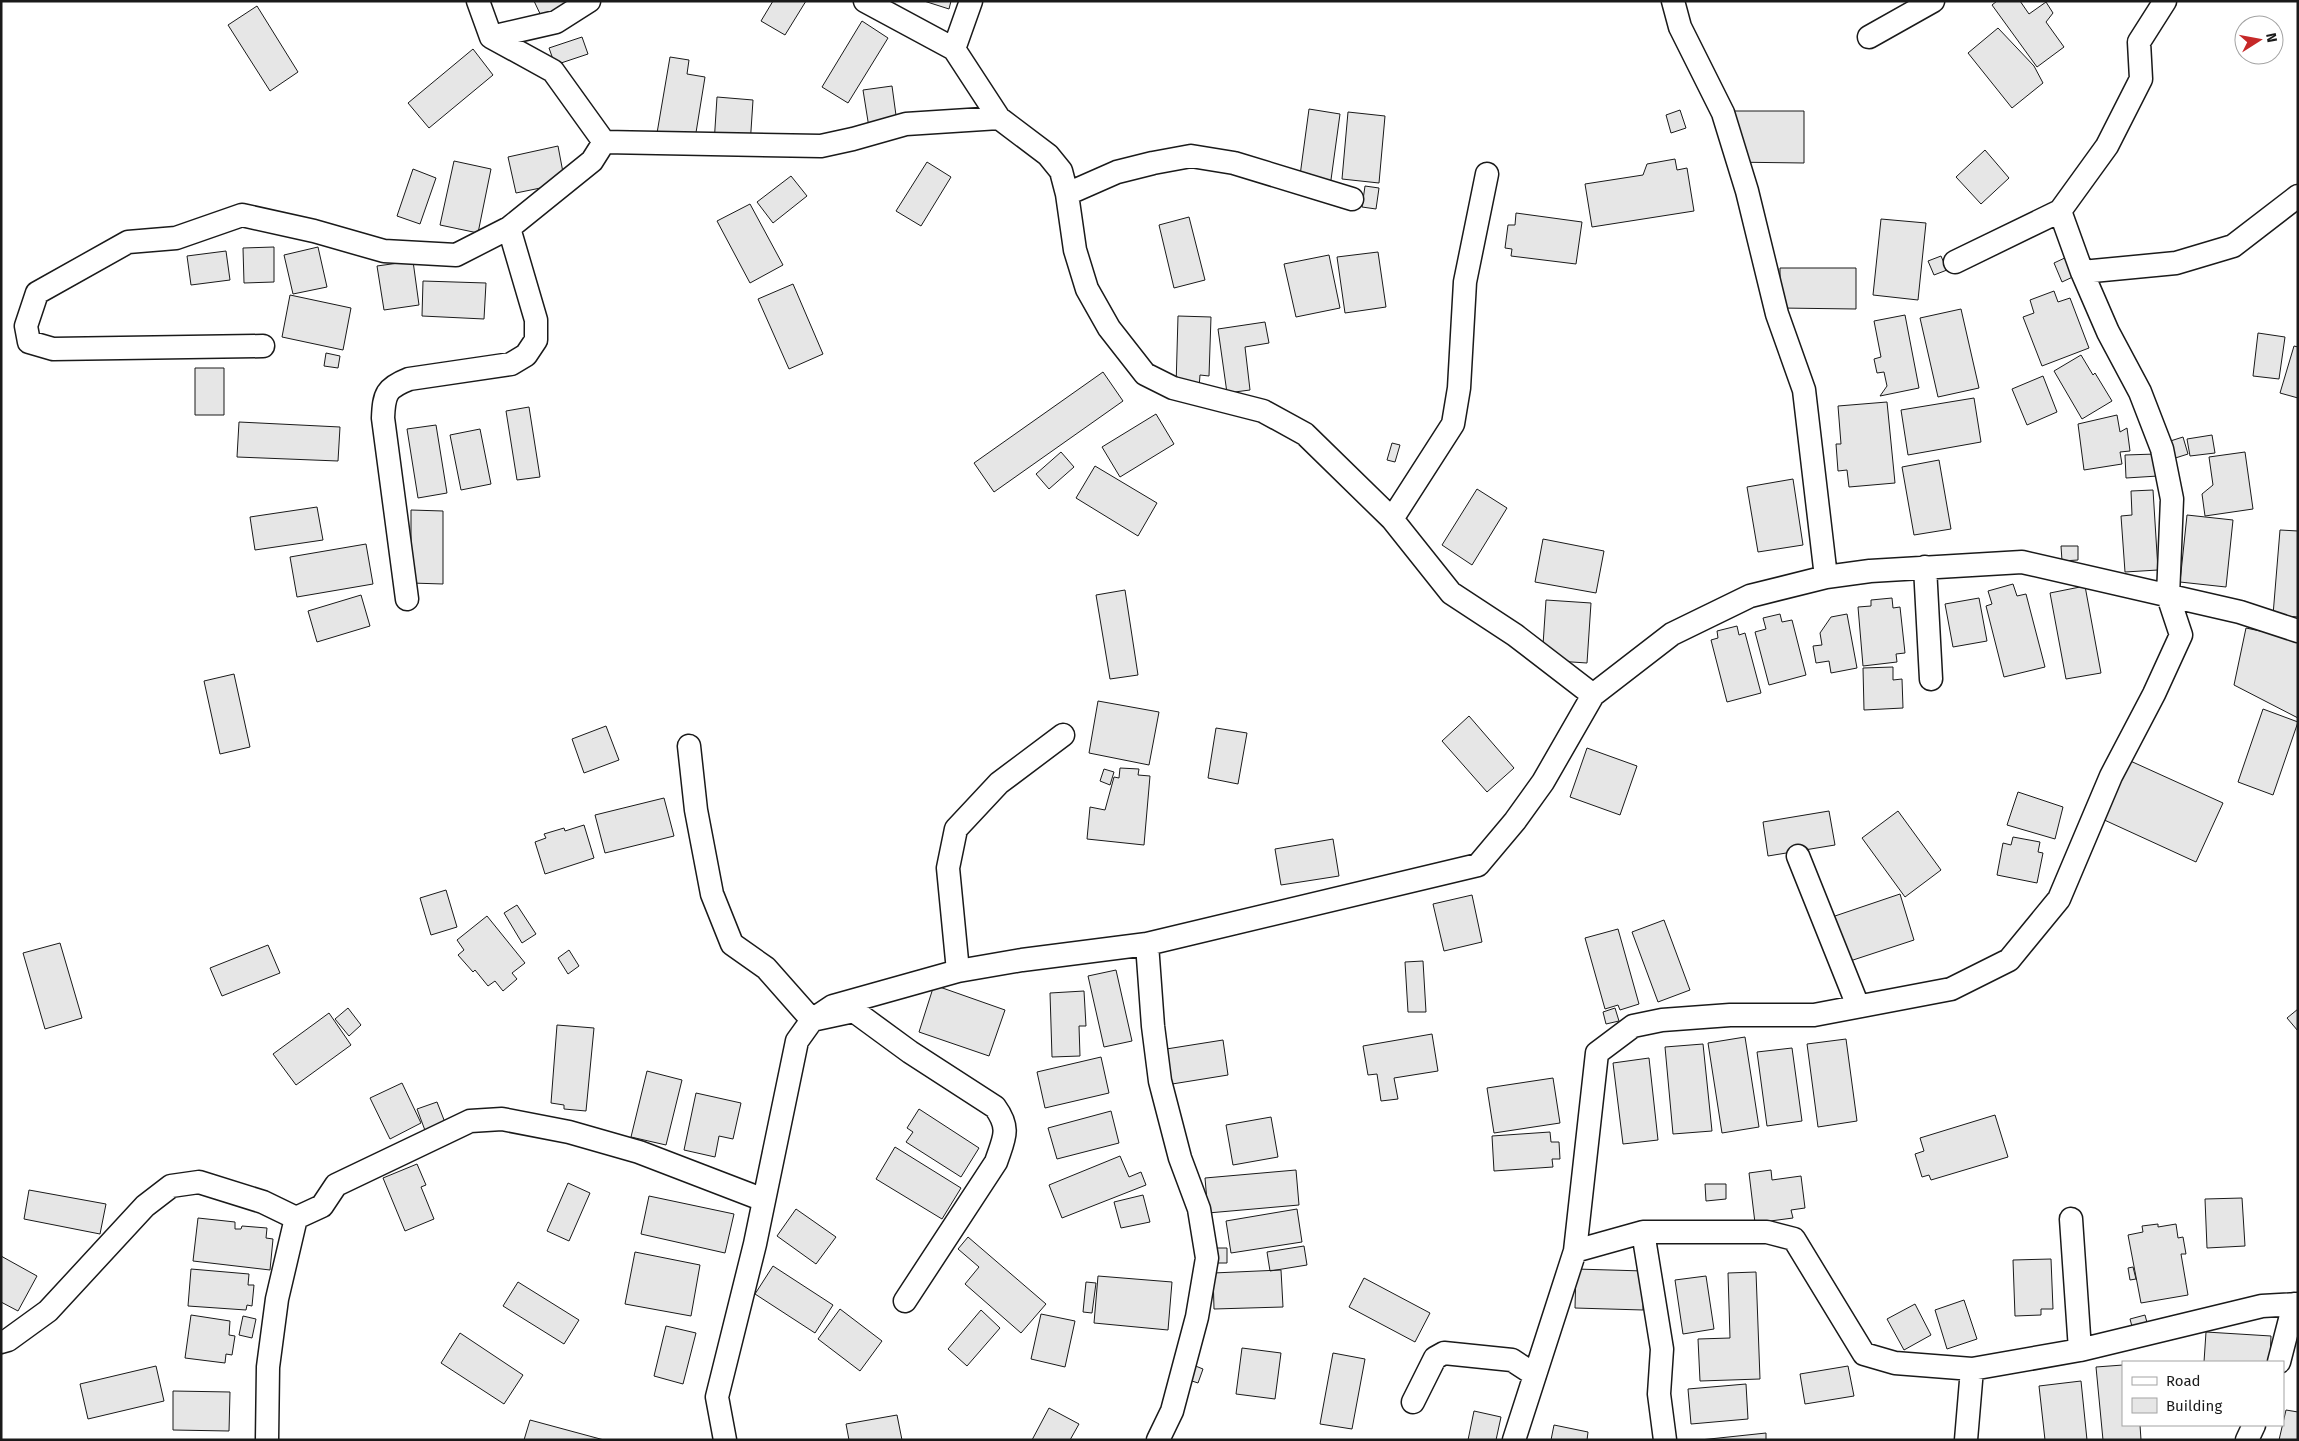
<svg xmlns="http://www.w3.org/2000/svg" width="2299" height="1441" viewBox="0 0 2299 1441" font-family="'Fira Sans',sans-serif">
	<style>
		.building { fill: #e6e6e6; stroke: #1a1a1a }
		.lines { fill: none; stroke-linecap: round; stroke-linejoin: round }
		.minor-casing { stroke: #1a1a1a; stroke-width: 25 }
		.minor { stroke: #fff; stroke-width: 22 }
	</style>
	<rect width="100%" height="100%" fill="#fff"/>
	<path class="building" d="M534,1H575L543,20Z
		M773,1H806L785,35L761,21Z
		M924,1H951L949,9Z
		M1997,1H2020L2029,14L2046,2L2053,13L2046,22L2064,47L2037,67L1992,5Z
		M257,6L298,72L270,91L228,25Z
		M862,21L888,38L848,103L822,87Z
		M1998,28L2034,66L2043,83L2012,108L1968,53Z
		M582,37L588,54L555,65L549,48Z
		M473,49L493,75L429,128L408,103Z
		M670,57L689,60L687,74L705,77L694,145L656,139Z
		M892,86L898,130L870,134L863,90Z
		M717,97L753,100L750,146L714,144Z
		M1309,109L1340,114L1330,187L1299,183Z
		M1680,110L1686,128L1671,133L1666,115Z
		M1726,111H1804V163L1726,162Z
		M1348,112L1385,116L1379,183L1342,179Z
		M558,146L565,183L516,193L508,157Z
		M1985,150L2009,178L1981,204L1956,177Z
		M1675,159L1677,170L1687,168L1694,211L1592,227L1585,184L1643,175L1647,164Z
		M454,161L491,169L478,233L440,225Z
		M927,162L951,177L921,226L896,211Z
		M413,169L436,178L420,224L397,216Z
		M791,176L807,196L773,223L757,202Z
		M1365,186L1379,188L1376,209L1362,207Z
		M750,204L783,265L750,283L717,221Z
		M1516,213L1582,222L1576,264L1511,256L1512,249L1505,248L1508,225H1515Z
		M1189,217L1205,280L1174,288L1159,225Z
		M1881,219L1926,223L1918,300L1873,295Z
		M274,247V282L244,283L243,248Z
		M318,247L327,287L293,294L284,255Z
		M226,251L230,280L191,285L187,256Z
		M1378,252L1386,307L1345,313L1337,257Z
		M1329,255L1340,308L1296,317L1284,264Z
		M1941,256L1947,270L1934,275L1928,261Z
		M2069,256L2077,275L2062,282L2054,263Z
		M413,261L419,305L384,310L377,266Z
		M1780,268H1856V309L1780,308Z
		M423,281L486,283L484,319L422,316Z
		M793,284L823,354L789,369L758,299Z
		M2054,291L2058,302L2070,298L2089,348L2042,366L2023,317L2034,313L2030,300Z
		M290,295L351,308L343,350L282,337Z
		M1961,309L1979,388L1938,397L1920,318Z
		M1905,315L1919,388L1880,396L1887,386L1884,372L1877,373L1874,359L1881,357L1874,321Z
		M1178,316L1211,317L1209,376L1200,375L1199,388L1176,387Z
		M1265,322L1269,343L1245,347L1250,390L1227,393L1218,329Z
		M2258,333L2285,337L2279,379L2253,376Z
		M2294,346L2298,347V398L2280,393Z
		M326,353L340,356L338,368L324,366Z
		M2081,355L2093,375L2095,373L2112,401L2082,419L2054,371Z
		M195,368H224V415H195Z
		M1103,372L1123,401L994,492L974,463Z
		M2043,376L2057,412L2027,425L2012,389Z
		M1974,398L1981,442L1908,455L1901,410Z
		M1887,402L1895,483L1849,487L1847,470L1838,471L1836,444H1841L1838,406Z
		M529,407L540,477L517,480L506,411Z
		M1156,414L1174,444L1120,477L1102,447Z
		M2117,415L2120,432L2127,428L2130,451L2120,452L2122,464L2084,470L2078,424Z
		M239,422L340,427L338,461L237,457Z
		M436,425L447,493L418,498L407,429Z
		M480,429L491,484L461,490L450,435Z
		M2212,435L2215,453L2190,456L2187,439Z
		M2183,437L2188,454L2169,460L2164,443Z
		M1392,443L1400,445L1395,462L1387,460Z
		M1061,452L1074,467L1049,489L1036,474Z
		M2245,452L2253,509L2205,516L2202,494L2213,485L2209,457Z
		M2156,454L2158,476L2126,478L2125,455Z
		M1939,460L1951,529L1914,535L1902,467Z
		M1095,466L1157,503L1138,536L1076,498Z
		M1793,479L1803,545L1758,552L1747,487Z
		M1477,489L1507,508L1472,565L1442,545Z
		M2153,490L2158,570L2125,572L2121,516L2132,515L2131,491Z
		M317,507L323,540L255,550L250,517Z
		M411,510L443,511V584L411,583Z
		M2187,515L2233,520L2226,587L2180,582Z
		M2280,530L2298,531V617L2273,615Z
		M1543,539L1604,551L1596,593L1535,582Z
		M366,544L373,584L297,597L290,557Z
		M2061,546H2078V560L2062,561Z
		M2013,584L2017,596L2026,594L2045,667L2004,677L1986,606L1992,604L1988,591Z
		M2085,586L2101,673L2066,679L2050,593Z
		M1125,590L1138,675L1110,679L1096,595Z
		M361,595L370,626L317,642L308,611Z
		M1892,598L1893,608L1900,607L1905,653L1896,654L1897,662L1863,666L1858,607L1871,606V600Z
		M1979,598L1987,641L1953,647L1945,604Z
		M1546,600L1591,603L1587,663L1542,660Z
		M1780,614L1782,622L1792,620L1806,675L1769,685L1755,632L1766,629L1763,618Z
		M1847,614L1857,668L1831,673L1829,661L1816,663L1813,646L1822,645L1820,633L1831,617Z
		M1737,626L1739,635L1745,633L1761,693L1727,702L1711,640L1718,638L1717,631Z
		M2246,628L2298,639V718L2234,685Z
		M1893,667V680L1902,679L1903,708L1864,710L1863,668Z
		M234,674L250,747L220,754L204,681Z
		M1098,701L1159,712L1149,765L1089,753Z
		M2263,709L2298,722L2273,795L2238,782Z
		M1469,716L1514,768L1487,792L1442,741Z
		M606,726L619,760L584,773L572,739Z
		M1216,728L1247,733L1238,784L1208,778Z
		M1587,748L1637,766L1620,815L1570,797Z
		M2126,759L2223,803L2196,862L2100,818Z
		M1120,768L1139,769L1138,775L1150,776L1144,845L1087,839L1090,807L1105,810L1114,777L1119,778Z
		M1104,769L1114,772L1110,785L1100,781Z
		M2018,792L2063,807L2055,839L2007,825Z
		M664,798L674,836L605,853L595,815Z
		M1829,811L1835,845L1768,856L1763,822Z
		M1898,811L1941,870L1905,897L1862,838Z
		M584,825L594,858L545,874L535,842L546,838L544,834L564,828L565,831Z
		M2013,837L2040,842L2038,852L2043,853L2037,883L1997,875L2003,843L2011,845Z
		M1333,839L1339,876L1281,885L1275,849Z
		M446,890L457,927L431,935L420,898Z
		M1900,894L1914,940L1847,962L1832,917Z
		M1472,895L1482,942L1444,951L1433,904Z
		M517,905L536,934L522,943L504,913Z
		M487,916L525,963L512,973L517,979L503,991L495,981L488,986L475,970L473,972L458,955L464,950L457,940Z
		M1664,920L1690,990L1658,1002L1632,932Z
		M1618,929L1639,1004L1620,1010L1618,1005L1605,1009L1585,938Z
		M60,943L82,1018L45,1029L23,953Z
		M268,945L280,973L222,996L210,968Z
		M569,950L579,966L568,974L558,958Z
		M1423,961L1426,1012H1408L1405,962Z
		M1116,970L1132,1041L1104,1047L1088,976Z
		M934,985L1005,1010L989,1056L919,1032Z
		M1084,991L1086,1026H1079L1080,1056L1052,1057L1050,993Z
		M348,1008L361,1025L349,1036L335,1019Z
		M1615,1008L1619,1021L1606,1024L1603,1012Z
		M2298,1009V1031L2287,1018Z
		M329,1013L351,1045L296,1085L273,1054Z
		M557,1025L594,1028L586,1111L564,1109V1105L551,1103Z
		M1432,1034L1438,1071L1394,1078L1398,1099L1381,1101L1377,1074L1368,1075L1363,1046Z
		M1745,1037L1759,1127L1722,1133L1708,1043Z
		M1846,1039L1857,1121L1818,1127L1807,1044Z
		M1223,1040L1228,1075L1166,1085L1160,1050Z
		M1703,1044L1712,1131L1673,1134L1665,1047Z
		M1792,1048L1802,1121L1767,1126L1757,1052Z
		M1101,1057L1109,1093L1045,1108L1037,1072Z
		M1649,1058L1658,1140L1623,1144L1613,1063Z
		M647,1071L682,1080L666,1145L631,1137Z
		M1553,1078L1560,1123L1494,1133L1487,1088Z
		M402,1083L421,1123L390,1139L370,1098Z
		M696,1093L741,1103L733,1139L719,1136L715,1157L684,1150Z
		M437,1102L446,1125L426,1133L417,1109Z
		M919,1109L979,1148L961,1177L906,1142L913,1132L907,1128Z
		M1111,1111L1119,1143L1057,1159L1048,1128Z
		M1995,1115L2008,1157L1931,1180L1929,1175L1922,1177L1915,1154L1924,1151L1920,1138Z
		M1271,1117L1278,1157L1233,1165L1226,1125Z
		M1550,1132L1551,1142H1559L1560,1159H1552L1553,1167L1494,1171L1492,1136Z
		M895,1147L961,1188L942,1219L876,1179Z
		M1120,1156L1129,1177L1141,1172L1146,1185L1062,1218L1049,1185Z
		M417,1164L426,1185L421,1187L434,1219L405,1231L383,1178Z
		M1296,1170L1299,1205L1208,1213L1205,1178Z
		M1771,1170L1772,1180L1801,1176L1805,1208L1791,1210L1793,1218L1755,1223L1749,1173Z
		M568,1183L590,1193L569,1241L547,1231Z
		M1705,1184H1726V1199L1706,1201Z
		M29,1190L106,1204L100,1234L24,1219Z
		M1143,1195L1150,1222L1121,1228L1114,1202Z
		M649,1196L734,1214L725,1253L641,1234Z
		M2242,1198L2245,1246L2207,1248L2205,1199Z
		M796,1209L836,1237L816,1264L777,1236Z
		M1297,1209L1302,1242L1231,1253L1226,1221Z
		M198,1218L235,1222V1229H241L242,1226L267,1228L266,1238L273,1239L270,1270L193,1261Z
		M2158,1224V1227L2176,1224L2178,1238L2183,1237L2186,1254H2181L2188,1295L2141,1303L2128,1235L2143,1232L2142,1226Z
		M968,1237L1046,1304L1021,1333L965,1284L979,1267L958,1249Z
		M1304,1246L1307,1265L1270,1271L1267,1252Z
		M1215,1248H1227V1263H1215Z
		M635,1252L700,1265L691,1316L625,1304Z
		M1,1256L37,1276L18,1311L1,1302Z
		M2051,1259L2053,1309H2041V1315L2015,1316L2013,1260Z
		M773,1266L833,1305L815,1333L755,1294Z
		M2133,1267L2136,1279L2130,1280L2128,1268Z
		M191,1269L249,1274L248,1285H254L252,1306L247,1305L246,1310L188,1306Z
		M1576,1269L1644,1271L1643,1310L1575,1308Z
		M1281,1270L1283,1307L1214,1309L1213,1273Z
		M1756,1272L1760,1379L1700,1381L1698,1339L1730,1338L1728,1273Z
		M1098,1276L1172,1282L1168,1330L1094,1323Z
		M1706,1276L1714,1329L1683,1334L1675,1280Z
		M1364,1278L1430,1313L1415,1342L1349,1307Z
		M518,1282L579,1320L564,1344L503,1306Z
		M1086,1282L1096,1283L1092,1313L1083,1312Z
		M1964,1300L1977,1339L1947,1349L1935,1310Z
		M1915,1304L1931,1335L1904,1350L1887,1319Z
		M840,1309L882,1341L860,1371L818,1339Z
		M981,1310L1000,1328L967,1366L948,1349Z
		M1041,1314L1075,1321L1065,1367L1031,1359Z
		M191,1315L230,1321L229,1335L235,1336L232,1355L226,1354L225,1363L185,1358Z
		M2145,1315L2149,1330L2134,1334L2130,1319Z
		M243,1316L256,1319L252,1338L239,1335Z
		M666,1326L696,1333L683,1384L654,1376Z
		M2206,1332L2271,1336L2270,1362H2204Z
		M460,1333L523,1375L504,1404L441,1363Z
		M1242,1348L1281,1353L1275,1399L1236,1394Z
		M1333,1353L1365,1359L1352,1429L1320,1424Z
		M1188,1363L1203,1369L1198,1383L1183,1378Z
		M2123,1365V1425H2140L2141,1440H2103L2096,1367Z
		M156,1366L164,1401L88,1419L80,1384Z
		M1848,1366L1854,1396L1805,1404L1800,1374Z
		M2081,1381L2087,1440H2045L2039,1386Z
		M1746,1384L1748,1419L1691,1424L1688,1389Z
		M173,1391L230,1392L229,1431L173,1430Z
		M1049,1408L1079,1424L1070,1440H1032Z
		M2286,1410L2298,1412V1440H2279Z
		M1474,1411L1501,1417L1496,1440H1468Z
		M897,1415L902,1440H849L846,1424Z
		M530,1420L604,1440H524Z
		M1554,1425L1588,1432L1587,1440H1551Z
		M1766,1433V1440H1700Z"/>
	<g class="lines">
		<g class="minor-casing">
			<path id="minor" d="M865,1L954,49
				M971,1L954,49L999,118L1048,155L1061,171L1067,194L1075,250L1087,289L1109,328L1145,374L1173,388L1263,411L1305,434L1392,519L1451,593L1515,635L1593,695
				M1673,1L1680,27L1723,113L1747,191L1777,314L1804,390L1826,577
				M491,37L556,22L589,1
				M1869,37L1933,1
				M604,142L821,146L853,139L906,124L999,118
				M1067,194L1117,172L1153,163L1191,156L1234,163L1352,199
				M1955,262L2060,211
				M2082,272L2176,263L2233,246L2298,196
				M263,346L53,349L29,342L26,326L37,293L128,242L176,238L242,215L314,231L384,251L456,255L509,228L592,161L604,142L553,71L491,37L478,1
				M1392,519L1453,424L1459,388L1465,282L1487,174
				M1925,567L1931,679
				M407,599L383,418C384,394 386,388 409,379L511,364L526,355L536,340V320L509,228
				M689,746L696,810L712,894L732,944L766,968L812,1020L854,1011L910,1052L995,1107C1011,1129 1004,1138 996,1162L905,1301
				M1798,856L1858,1006
				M1147,944L1153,1026L1160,1081L1180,1158L1199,1209L1207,1258L1197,1317L1172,1411L1158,1440
				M958,971L948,868L956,829L999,783L1063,735
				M2071,1219L2080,1350
				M1643,1232L1662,1349L1659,1394L1665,1440
				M1575,1251L1643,1232H1767L1794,1239L1864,1354L1895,1363L1972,1369L2080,1350L2262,1306L2298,1304
				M1,1342L8,1340L48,1311L145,1206L171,1186L199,1182L263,1202L296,1218
				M2279,1362L2294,1304
				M1413,1402L1435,1358L1444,1353L1512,1360L1535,1375
				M267,1440L268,1367L277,1299L296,1218L322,1206L336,1185L470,1121L502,1119L569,1132L639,1152L764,1200
				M725,1440L717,1397L755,1244L797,1041L812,1020L833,1006L958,971L1022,960L1147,944L1478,865L1515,821L1543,782L1593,695L1672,634L1750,596L1826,577L1870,571L2022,562L2240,612L2298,631
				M1514,1440L1575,1251L1597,1053L1633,1026L1662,1020L1730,1015H1814L1951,989L2009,960L2059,899L2111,776L2154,694L2181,635L2168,596L2172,499L2162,449L2140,392L2108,332L2082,272L2060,211L2107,146L2141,79L2139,42L2165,1
				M1966,1440L1972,1369
				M2247,1440L2254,1425"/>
		</g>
		<use href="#minor" class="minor"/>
	</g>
	<rect width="2299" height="1441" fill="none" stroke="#1a1a1a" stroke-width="5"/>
	<rect x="2122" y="1361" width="162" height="65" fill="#ffffff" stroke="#a3a3a3"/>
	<rect x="2132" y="1377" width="25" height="8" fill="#ffffff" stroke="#a3a3a3"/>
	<text x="2166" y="1386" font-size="15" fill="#1a1a1a">Road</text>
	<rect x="2132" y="1398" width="25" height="15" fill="#e6e6e6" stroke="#a3a3a3"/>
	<text x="2166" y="1411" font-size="15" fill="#1a1a1a">Building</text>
	<g transform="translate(2259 40) rotate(79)"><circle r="24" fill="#ffffff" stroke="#a3a3a3"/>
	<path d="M0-4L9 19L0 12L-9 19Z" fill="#c62828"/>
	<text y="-8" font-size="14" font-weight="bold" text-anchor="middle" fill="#1a1a1a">N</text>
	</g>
</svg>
